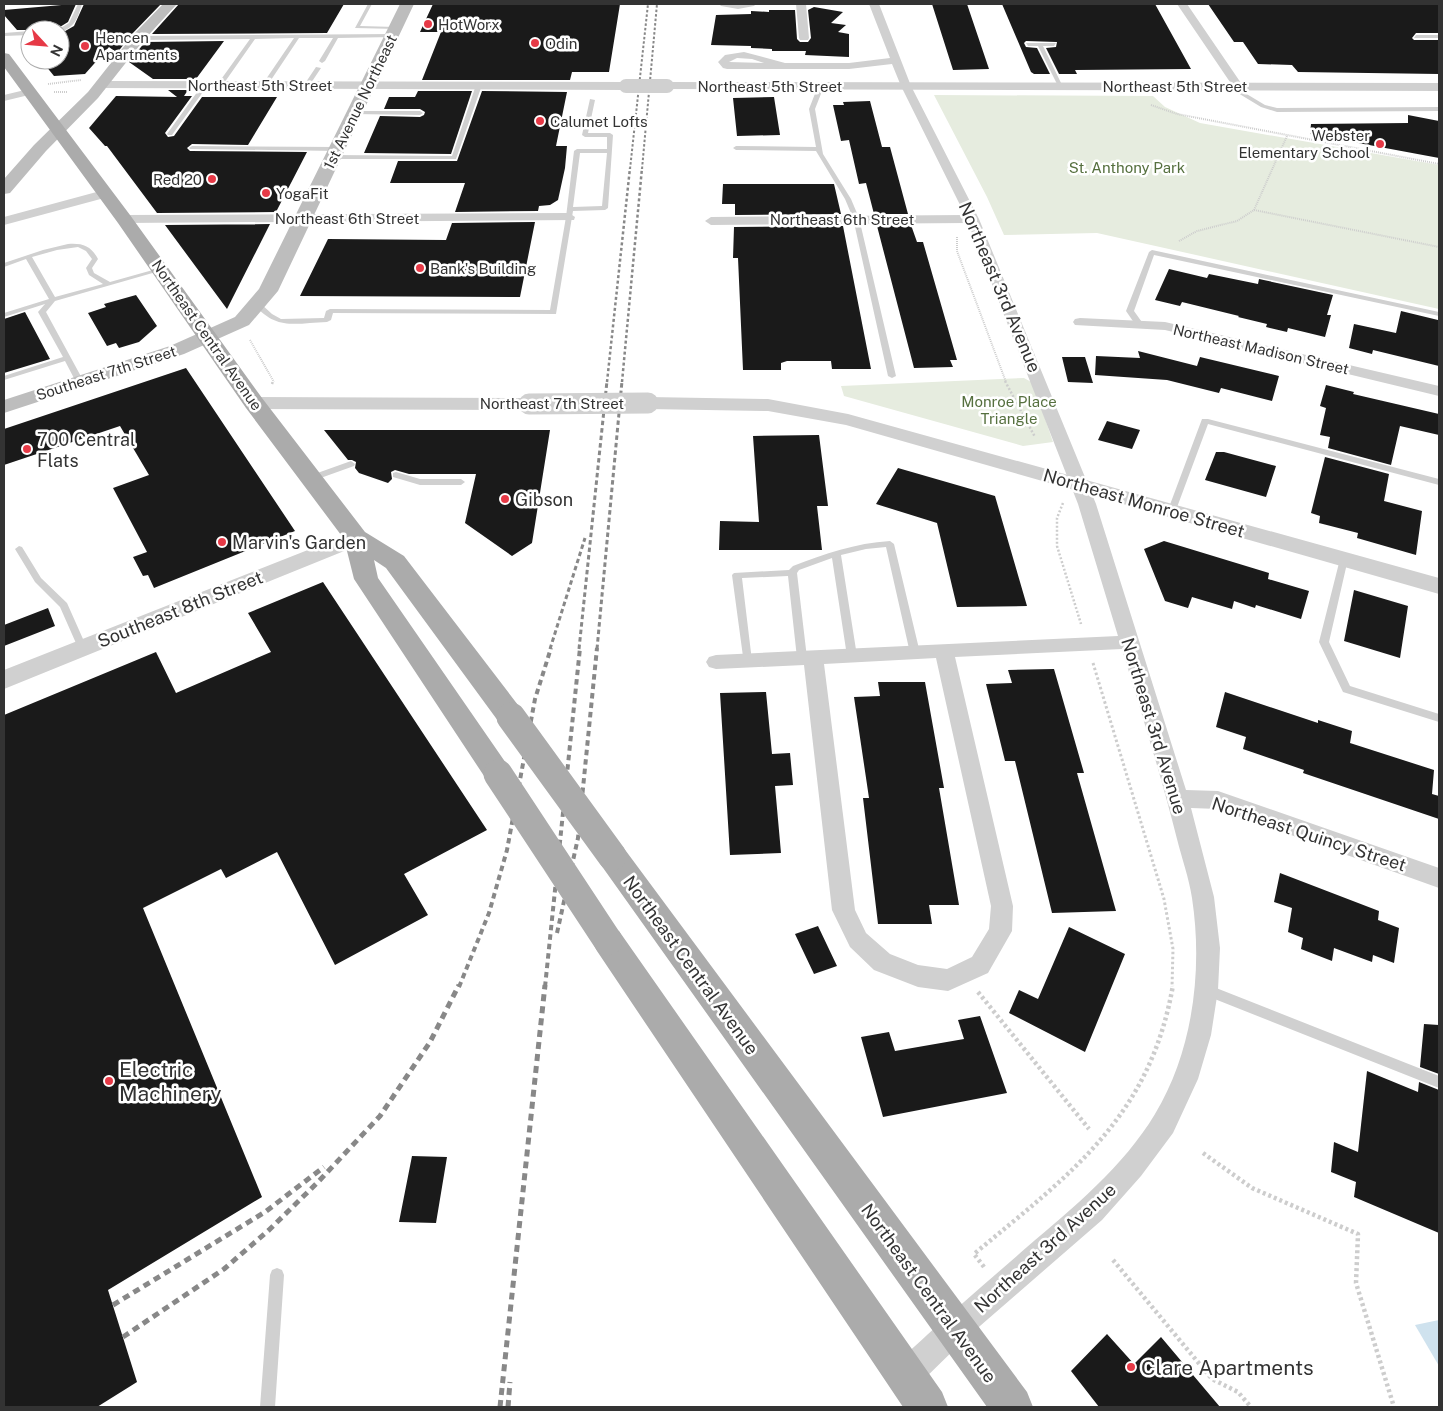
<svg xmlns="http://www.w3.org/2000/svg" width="1443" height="1411" viewBox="0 0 1443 1411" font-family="'Public Sans',sans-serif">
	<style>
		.green { fill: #e6ecdf }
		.water { fill: #cfe2ee }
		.building { fill: #1a1a1a }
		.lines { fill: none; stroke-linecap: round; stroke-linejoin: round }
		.path-far3 { stroke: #cdcdcd; stroke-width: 2; stroke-dasharray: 1 1; stroke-linecap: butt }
		.path-far2 { stroke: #cdcdcd; stroke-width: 2.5; stroke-dasharray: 2 2; stroke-linecap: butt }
		.path-far1 { stroke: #cdcdcd; stroke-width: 3; stroke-dasharray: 2.5 2.5; stroke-linecap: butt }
		.path { stroke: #cdcdcd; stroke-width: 4.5; stroke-dasharray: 3 3; stroke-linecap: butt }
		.service { fill: #d0d0d0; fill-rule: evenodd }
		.minor { fill: #d0d0d0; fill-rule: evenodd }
		.tertiary { fill: #d0d0d0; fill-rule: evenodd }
		.secondary { fill: #bdbdbd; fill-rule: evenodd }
		.primary { fill: #ababab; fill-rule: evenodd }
		.rail-far4 { stroke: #888; stroke-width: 2; stroke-dasharray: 2.5 2; stroke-linecap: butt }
		.rail-far3 { stroke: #888; stroke-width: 2.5; stroke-dasharray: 3 2.5; stroke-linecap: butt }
		.rail-far2 { stroke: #888; stroke-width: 3; stroke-dasharray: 4.5 3; stroke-linecap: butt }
		.rail-far1 { stroke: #888; stroke-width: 4; stroke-dasharray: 5.5 4; stroke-linecap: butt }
		.rail { stroke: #888; stroke-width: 5; stroke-dasharray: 7 5; stroke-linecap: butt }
		.tertiary-bridge-far1 { stroke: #d0d0d0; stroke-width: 14 }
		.tertiary-bridge { stroke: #d0d0d0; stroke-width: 21 }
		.primary-bridge { stroke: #ababab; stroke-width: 29 }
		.poi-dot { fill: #e63946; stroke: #fff; stroke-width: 2 }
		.labels { text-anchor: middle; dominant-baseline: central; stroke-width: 5; stroke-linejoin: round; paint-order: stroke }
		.far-poi-label { font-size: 15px; fill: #333; stroke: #fff; text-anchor: start }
		.far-street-label { font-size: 15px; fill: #333; stroke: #fff }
		.far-park-label { font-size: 15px; fill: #56703f; stroke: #fff }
		.street-label { font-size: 18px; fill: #333; stroke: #fff }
		.poi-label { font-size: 18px; fill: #333; stroke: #fff; text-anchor: start }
		.near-poi-label { font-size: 21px; fill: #333; stroke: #fff; text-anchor: start }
	</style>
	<rect width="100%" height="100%" fill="#fff"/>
	<path class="green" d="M934,95L1153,96L1165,107L1200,123L1439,165V309L1097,233L1004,235L987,197Z
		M1024,378L1033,383L1053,442L1023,446L844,396L841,386Z"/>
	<path class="water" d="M1439,1320V1366L1415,1325Z"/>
	<path class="building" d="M73,4H76L68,22L55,30H17L4,15V10Z
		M84,4H161L132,34L117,53L109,47L85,74L54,76L41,60H60V34L74,26Z
		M179,4H344L327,33L152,34Z
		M433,4H620L609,72H572L570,80H422L441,32H420Z
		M932,4H967L989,69L953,70Z
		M1002,4H1155L1191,69L1075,70L1077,74H1059L1046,48L1056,47L1057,42L1026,41L1024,43L1026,47L1037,48L1050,74H1034L1031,72Z
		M1208,4H1439V33H1416L1412,38L1414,40H1439V74L1298,72L1292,65L1258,64L1243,42H1234Z
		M814,7L843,12L831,23L846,25L838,32L849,34V57L805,55L806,51H772V49L751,48V46L711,45L716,15L751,14V11L769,12V10H795L797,39L800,42H808L811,38L808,10Z
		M224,41L196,79H153L129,62L145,42Z
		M168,90H188L184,96H192L165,133L168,137L174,136L202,97H277L248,145L192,144L187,148L190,151L307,152L276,212L157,213L107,146H105L89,128L116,96L177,97Z
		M418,91H472L451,154L364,153L380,116L420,117L424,115L425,112L420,109H384L389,97H415Z
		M482,91L567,92L556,146H567L565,168L558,200L550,205L539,206L538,211L455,212L465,183H390L398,161H457Z
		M774,97L780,135L737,136L733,98Z
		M870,101L882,147H890L908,214H874L866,183L859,184L849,140L841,141L833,105H844L843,102Z
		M1408,115L1439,121V158L1310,134L1311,124L1408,123Z
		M723,184H834L841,214L735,215V204H722Z
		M535,222L520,297L300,296L328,239L446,240L452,223Z
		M270,224L227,309L165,225Z
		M911,225L917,242H923L957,360H950L953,367L914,368L877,226Z
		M843,226L871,369H832L831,361H787L781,363V370H743L738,258H733L734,227Z
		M1169,269L1207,278L1209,274L1258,284L1259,279L1333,295L1327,315H1331L1325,337L1288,328L1287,332L1266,327L1267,324L1238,317L1239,316L1182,302L1180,306L1155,300Z
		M136,295L157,326L139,342L119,348L116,343L107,346L88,313L106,307L104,304Z
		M1401,311L1438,320L1439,366L1373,350L1372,354L1349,348L1354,324L1396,333Z
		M25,312L50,359L4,373V319Z
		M1138,351L1197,366L1200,357L1279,376L1272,401L1221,388L1219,393L1167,380L1095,375L1096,356L1140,358Z
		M1062,357H1085L1093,383L1068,382Z
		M186,368L295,531L154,588L148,575L143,576L133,557L147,552L113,488L149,475L120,426L4,465V429Z
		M1326,385L1354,392L1353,394L1439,414V435L1400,426L1391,465L1328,448L1330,437L1320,435L1326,408L1320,406Z
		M1107,421L1140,430L1132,449L1098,440Z
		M324,430H550L532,543L512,556L465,523L476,474H409L395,470L391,472L392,479L388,483L359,473L355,468L356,462L352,460H348Z
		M819,435L828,506H817L822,550H719L720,521L759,522L753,436Z
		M1216,452H1224L1276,466L1266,497L1205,480Z
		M1325,457L1389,474L1384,501L1422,511L1416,555L1357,538L1358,533L1319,523L1320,516L1311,513Z
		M898,468L995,496L1027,606L957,607L937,523L876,504Z
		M1164,541L1269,573L1268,579L1309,591L1301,619L1256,605L1255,608L1234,601L1232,609L1192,597L1188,608L1165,601L1144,549Z
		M323,582L487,830L404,874L428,915L335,965L277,852L226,878L221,869L143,908L262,1197L108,1290L137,1382L97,1407H4V715L156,652L176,693L271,652L248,613Z
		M1354,590L1408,606L1400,658L1344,641Z
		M48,608L55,626L4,646V625Z
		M1054,669L1084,773H1077L1116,911L1052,913L1015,761H1005L986,684L1012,683L1008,670Z
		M878,682H925L944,788H939L959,905H929L932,924H878L863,798H869L854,697L880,696Z
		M766,692L772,754L790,753L793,785L775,786L781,853L730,855L720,693Z
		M1225,692L1318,723V720L1352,731L1350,743L1434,770L1432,794L1439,796V819L1303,773L1304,770L1243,749L1246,737L1216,727Z
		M1280,873L1379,911L1378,920L1399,928L1394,963L1373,955L1372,962L1334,948L1332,961L1301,949L1303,938L1288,932L1292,908L1274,902Z
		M818,926L837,966L814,974L795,934Z
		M1069,927L1125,954L1085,1052L1009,1013L1019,990L1038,999Z
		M980,1016L1007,1093L883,1117L861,1037L889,1032L895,1051L964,1039L958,1020Z
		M1424,1024L1439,1025V1074L1420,1067Z
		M1367,1071L1418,1092L1419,1082L1439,1090V1233L1354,1197L1356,1182L1331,1172L1334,1142L1358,1152Z
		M412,1156L447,1157L436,1223L399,1222Z
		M1107,1334L1134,1364L1161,1337L1220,1407H1099L1071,1371Z"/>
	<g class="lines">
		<path class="path-far3" d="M48,84L81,80
			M54,92H68
			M1151,105L1177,114L1439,164
			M1254,210L1439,247
			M957,237V251L1006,382
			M1179,241L1197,231L1237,221L1254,210L1287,136
			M250,340L274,382"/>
		<path class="path-far2" d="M1005,381L1035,437
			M272,384L273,381
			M1063,503L1057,518V546L1081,624"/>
		<path class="path-far1" d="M1093,663L1164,899L1173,949L1172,987"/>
		<path class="path" d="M978,992L1089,1129
			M1203,1153L1252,1188L1358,1234L1356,1283L1394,1407
			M1113,1260L1212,1379L1238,1392L1251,1407
			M984,1267L974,1254C1070,1174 1150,1118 1173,985"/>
		<path class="service" d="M78,4H82C78,17 75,28 60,32V30H57L69,23Z
			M368,4H372L360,26L396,27L398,29L355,28Z
			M30,31V35L4,36V33Z
			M392,34L394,37L338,38L325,61L322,63L319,61L333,38H299L267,86L265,87L262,85L294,38L255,39L222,86L220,87L217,85L250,39L138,40L135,38L138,36Z
			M1416,35H1439V38H1414Z
			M1026,43H1056L1054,46H1043L1063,87L1058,86L1038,46H1028Z
			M316,67L321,68L309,86H305L304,85Z
			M479,83L482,85L456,159H333L330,157L333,155L452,156L476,85Z
			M203,84L208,85L172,135H168L167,134Z
			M821,84L824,86L815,109L823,154L851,199L859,218L896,376L892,378L888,376L853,218L845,199L816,151L736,150L733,148L736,146L816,147L809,109L818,86Z
			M1230,84L1265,105L1277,108L1439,107V111L1277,112L1261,107L1228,87L1227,86Z
			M590,99L595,100L588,133H610L613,135L608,208L605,210L573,211L556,314L333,313L331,320L327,322C296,323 276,331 254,304L260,303L272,314L281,319L324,318L326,311L330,309L550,310L566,217L574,151L577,149H607V137H585L582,135ZM580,153H607L602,206L573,207Z
			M355,111H420L423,113L420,115L353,114L352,113Z
			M192,146L337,147L340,149L337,151L190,149L189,148Z
			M68,244C83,243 91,246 98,259L92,268L94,273L110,282L160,268L163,270L55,301L46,312L84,382L83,384H77L65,361L4,380V376L63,357L38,312L45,304L4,317V313L49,299L26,259L4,267V263L43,250ZM78,247L86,251L92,259L86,268L89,275L103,284L55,297L32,257L57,250Z
			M1152,250L1439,312V316L1154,255L1134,311L1144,325L1140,327H1137L1126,311L1149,252Z
			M1202,419H1208L1439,479V485L1208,424L1176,510L1175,512H1169L1168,510Z
			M351,461L355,464L354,466L315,480H309L308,478L309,476Z
			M396,472L420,479H461L465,482L461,485H420L393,477V473Z
			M890,541L894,544L920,653L918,656L915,657L910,653L886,547L866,549L841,555L857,656L855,659H849L847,656L832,558L799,570L797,573L807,658L802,662L797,658L788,576L742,578L752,661L750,664H744L732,575L734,573L789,570L793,566C825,554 855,543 890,541Z
			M19,546L22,547L41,578L67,603L87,648L85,650H79L60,607L35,582L15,549Z
			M1344,556L1348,559L1329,642L1350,686L1439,714V722L1343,692L1319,642L1340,559Z
			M1206,984L1439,1076V1088L1202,994L1200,990L1202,986Z
			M277,1268L282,1270L284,1275L275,1407H260L270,1275L272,1270Z"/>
		<path class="minor" d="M719,4H756L754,6L738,9L721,6Z
			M796,4H806L809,38L808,40H800L799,38Z
			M869,4H879L911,86L979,219L1096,504L1186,790L1218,791L1439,868V888L1218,809L1191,808L1214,897L1220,948L1218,990L1211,1035L1198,1079L1173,1133L1141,1176L1102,1220L965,1339L916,1387L905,1391L894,1387L890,1376C897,1359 914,1348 927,1335C960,1305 994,1276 1027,1247C1072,1209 1124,1166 1155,1114C1193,1051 1203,970 1192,898C1189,878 1182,859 1177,839C1161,775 1141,712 1122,649L955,657L1013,906L1012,931L988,973L948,991L918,987L874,970L850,947L832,910L804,665L716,669L709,667L706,662L709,657L716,655L1118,636L1078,504L968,223L711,225L705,221L711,217L965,215L901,86L892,64L849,69H727L723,68L718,62L725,55L744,52L785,63H849L890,58ZM737,58L752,59L764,63L729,62ZM936,658L991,906L989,929L972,957L947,969L918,965L890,954L866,933L855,910L824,664Z
			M1177,4H1187L1243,86L1242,88H1234Z
			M29,89L34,92L33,94L4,101V95Z
			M104,190L110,194L108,197L4,225V217Z
			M569,213L575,217L574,220L124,223L118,219L124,215Z
			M1080,318L1165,322L1439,386V396L1165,330L1075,325L1073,322L1075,319Z"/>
		<path class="tertiary" d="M101,81L626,82L633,86L626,90L96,88L94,85Z
			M667,82L1439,83V91L662,89L660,86Z
			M254,397L529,398L536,400L539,404L536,408L529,410L254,409L247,407L244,403L247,399Z
			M648,397L768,399L848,414L1439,578V594L846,425L768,411L648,409L641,407L638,403L641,399Z
			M356,531L364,533L367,538L364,543L4,689V670Z"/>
		<path class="secondary" d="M163,4H177L143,41L98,98L46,151L10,193L4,194V179L34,145L88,92L133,35Z
			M400,4H414L278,291L249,325L184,354L4,413V400L170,346L235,317L259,289Z"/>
		<path class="primary" d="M4,53L9,54L130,215L262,398L365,532L404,556L521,709L525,717L521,725L511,728L501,725L386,568L374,560L378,578L508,766L512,774L508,782L498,786L488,782L354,579L344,539L246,408L118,223L4,67Z
			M612,843L623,847L1027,1392L1033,1407H987L601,865L597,856L601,847Z
			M608,926L619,931L942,1392L948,1407H903L597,951L592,941L597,931Z"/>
		<path class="rail-far4" d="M630,169L648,4
			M642,169L657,4"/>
		<path class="rail-far3" d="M607,382L630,168
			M622,382L642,168"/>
		<path class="rail-far2" d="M550,649L585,538
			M579,649L607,381
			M597,649L622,381"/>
		<path class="rail-far1" d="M557,933L578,838L597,648
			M459,987L489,913L507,850L535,699L551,648
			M545,987L580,648"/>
		<path class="rail" d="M113,1305L265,1212L324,1167
			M123,1337L224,1269L269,1230L318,1182L380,1116L430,1042L459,985
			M500,1407L545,985
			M508,1407L510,1382"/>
		<path class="tertiary-bridge-far1" d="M626,86H667"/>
		<path class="tertiary-bridge" d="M529,404L648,403"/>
		<path class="primary-bridge" d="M511,717L612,856
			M498,774L608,941"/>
	</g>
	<g class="poi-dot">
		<circle cx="428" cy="24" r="5"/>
		<circle cx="535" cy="43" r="5"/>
		<circle cx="85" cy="46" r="5"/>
		<circle cx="540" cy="121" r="5"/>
		<circle cx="1380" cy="144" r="5"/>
		<circle cx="212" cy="179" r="5"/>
		<circle cx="266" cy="193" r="5"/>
		<circle cx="420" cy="268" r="5"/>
		<circle cx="27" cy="449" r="5"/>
		<circle cx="505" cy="499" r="5"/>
		<circle cx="222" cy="542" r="5"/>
		<circle cx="109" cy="1081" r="5"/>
		<circle cx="1131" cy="1367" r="5"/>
	</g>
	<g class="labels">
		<g class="far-poi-label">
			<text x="438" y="24">HotWorx</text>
			<text x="95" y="37">Hencen<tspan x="95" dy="17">Apartments</tspan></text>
			<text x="545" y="43">Odin</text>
			<text x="550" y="121">Calumet Lofts</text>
			<text x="1370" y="135" text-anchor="end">Webster<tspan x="1370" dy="17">Elementary School</tspan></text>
			<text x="202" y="179" text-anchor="end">Red 20</text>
			<text x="276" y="193">YogaFit</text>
			<text x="430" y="268">Bank's Building</text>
		</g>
		<g class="far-street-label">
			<text x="260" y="85">Northeast 5th Street</text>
			<text x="770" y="86">Northeast 5th Street</text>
			<text x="1175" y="86">Northeast 5th Street</text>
			<text transform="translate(360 102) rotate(-64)">1st Avenue Northeast</text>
			<text x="347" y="218">Northeast 6th Street</text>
			<text x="842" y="219">Northeast 6th Street</text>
			<text transform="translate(207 335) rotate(55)">Northeast Central Avenue</text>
			<text transform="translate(1261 349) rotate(13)">Northeast Madison Street</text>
			<text transform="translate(106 373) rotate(-18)">Southeast 7th Street</text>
			<text x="552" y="403">Northeast 7th Street</text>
		</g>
		<g class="far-park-label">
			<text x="1127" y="167">St. Anthony Park</text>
			<text x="1009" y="401">Monroe Place<tspan x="1009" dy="17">Triangle</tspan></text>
		</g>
		<g class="street-label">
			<text transform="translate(1000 287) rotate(67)">Northeast 3rd Avenue</text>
			<text transform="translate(1144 503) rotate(16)">Northeast Monroe Street</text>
			<text transform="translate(180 609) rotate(-22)">Southeast 8th Street</text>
			<text transform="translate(1154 726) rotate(73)">Northeast 3rd Avenue</text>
			<text transform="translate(1309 834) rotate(18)">Northeast Quincy Street</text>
			<text transform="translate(691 965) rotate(54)">Northeast Central Avenue</text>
			<text transform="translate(1045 1248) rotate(-42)">Northeast 3rd Avenue</text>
			<text transform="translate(929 1293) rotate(54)">Northeast Central Avenue</text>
		</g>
		<g class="poi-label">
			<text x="37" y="439">700 Central<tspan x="37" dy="21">Flats</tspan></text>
			<text x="515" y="499">Gibson</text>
			<text x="232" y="542">Marvin's Garden</text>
		</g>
		<g class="near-poi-label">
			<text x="119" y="1069">Electric<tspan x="119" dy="24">Machinery</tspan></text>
			<text x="1141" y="1367">Clare Apartments</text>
		</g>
	</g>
	<rect width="1443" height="1411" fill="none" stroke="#333333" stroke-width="10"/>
	<g transform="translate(45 45) rotate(116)"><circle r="24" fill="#ffffff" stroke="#adadad"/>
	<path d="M0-4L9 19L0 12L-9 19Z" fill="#e63946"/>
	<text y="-8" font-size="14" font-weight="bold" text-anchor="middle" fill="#333333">N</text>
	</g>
</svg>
